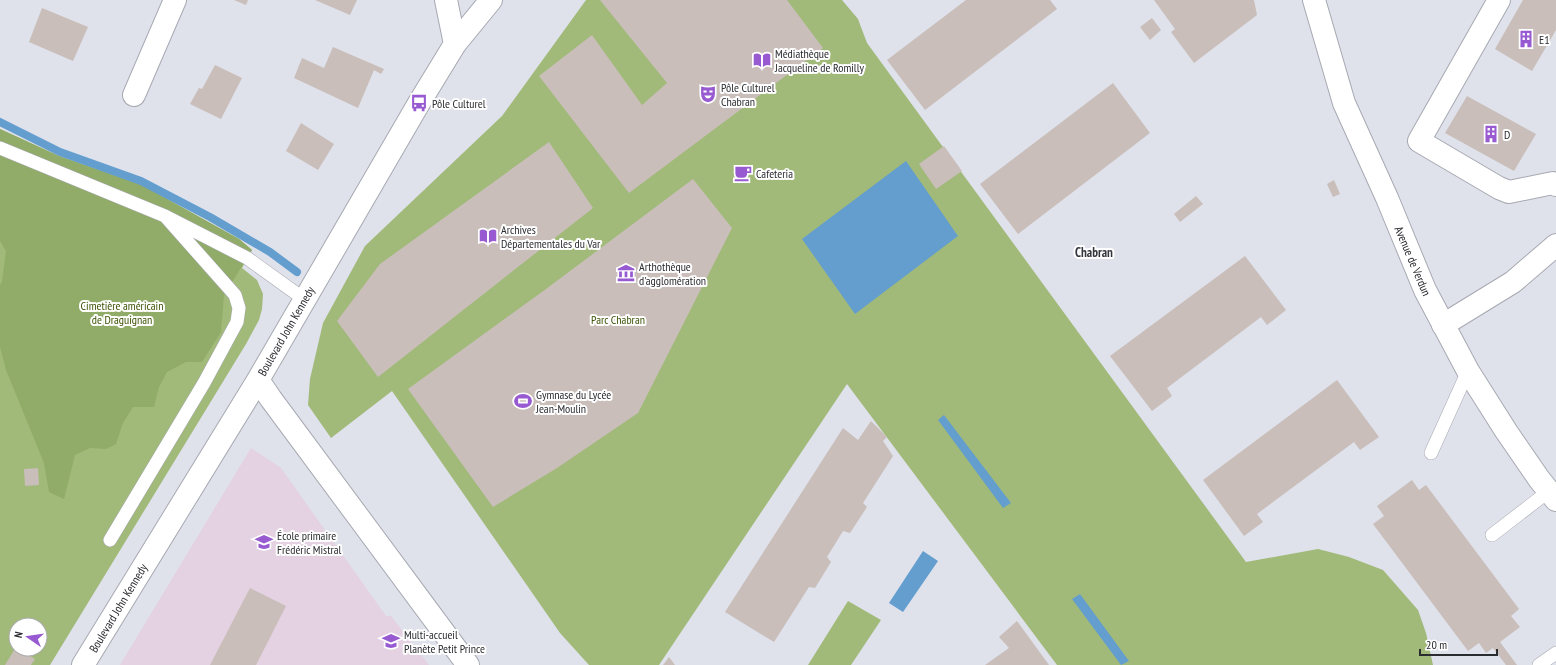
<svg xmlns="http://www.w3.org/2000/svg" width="1556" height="665" viewBox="0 0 1556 665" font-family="'PT Sans Narrow',sans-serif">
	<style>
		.education { fill: #e4d1e1 }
		.green { fill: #a1ba79; fill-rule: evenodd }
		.forest { fill: #91ab68 }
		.water { fill: #639ece }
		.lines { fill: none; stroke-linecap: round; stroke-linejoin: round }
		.stream { stroke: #639ece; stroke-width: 8 }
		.building { fill: #c9beb9 }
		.lane-casing { stroke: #a7a9b2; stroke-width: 14 }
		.street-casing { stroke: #a7a9b2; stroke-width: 24 }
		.secondary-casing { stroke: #a7a9b2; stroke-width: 24 }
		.lane { stroke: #fff; stroke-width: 13 }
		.street { stroke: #fff; stroke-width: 22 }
		.secondary { stroke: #fff; stroke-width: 22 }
		.labels { text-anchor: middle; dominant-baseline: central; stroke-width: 4; stroke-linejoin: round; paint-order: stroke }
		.poi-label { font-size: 12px; fill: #2b2c30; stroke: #fff; text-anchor: start }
		.street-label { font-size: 12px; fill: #2b2c30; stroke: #fff }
		.park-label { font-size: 12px; fill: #3c5205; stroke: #fff }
		.neighbourhood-label { font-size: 13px; font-weight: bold; fill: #34363e; stroke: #fff }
	</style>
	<rect width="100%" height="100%" fill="#dfe1eb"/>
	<path class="education" d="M251,448L281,468L386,616H391L429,665H120Z"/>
	<path class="green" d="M586,0H842L858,19L867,43L1246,562L1318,549L1349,557L1383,570L1418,610L1426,633L1433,665H1057L847,384L659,665H589L560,633L392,391L331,438L308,405L310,379L323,323L365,246L502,116Z
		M0,129L59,156L142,185L239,239L252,250L242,268L257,280L263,294L262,309L259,320L246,344L50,665H0ZM16,625H40V649H16Z
		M848,601L881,620L851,665H808Z"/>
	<path class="forest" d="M0,129L59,156L142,185L239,239L252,250L224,295L221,332L202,362H186L167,372L159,387L154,407H133L123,423L116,444L106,449L90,448L75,455L64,499L49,492L44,463L6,370L0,347V285L2,281L6,251L0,241Z"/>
	<path class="water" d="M906,161L958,236L855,314L802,239Z
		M944,415L1011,503L1003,508L938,420Z
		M923,551L938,561L903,612L889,603Z
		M1080,594L1129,661L1121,665L1072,599Z"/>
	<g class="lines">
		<path class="stream" d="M0,122L60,152L141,181L210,217L270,252L297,272"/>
	</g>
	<path class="building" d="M234,0H248L246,5Z
		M315,0H357L350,15Z
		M600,0H787L823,48L629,193L539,76L592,35L642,105L667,83Z
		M966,0H1050L1057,9L925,110L887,60Z
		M1154,0H1254L1257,15L1194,63L1171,32L1175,29Z
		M1523,0H1556V30L1532,71L1495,49Z
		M42,8L88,27L73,61L29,42Z
		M1152,18L1161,30L1150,40L1140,27Z
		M333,47L384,69L381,74L374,70L358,108L294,78L302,58L324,68Z
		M215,65L242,78L221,119L190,104L199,88L202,89Z
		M1113,83L1150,133L1018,234L980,184Z
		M1467,96L1536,134L1514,171L1445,133Z
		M301,123L334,144L318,170L286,151Z
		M549,142L593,208L378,377L337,321L380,264Z
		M944,146L962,171L936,189L919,164Z
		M693,179L732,228L638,413L557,468L493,507L408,389L546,289Z
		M1334,180L1340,194L1333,197L1327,184Z
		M1196,196L1203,204L1180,222L1174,214Z
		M1245,256L1286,310L1267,325L1261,317L1167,388L1172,396L1152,411L1110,356Z
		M1337,380L1379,437L1360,450L1354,442L1257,514L1263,522L1244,536L1203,480Z
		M871,421L887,437L883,441L893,456L863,503L867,507L850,533L843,531L827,557L831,562L815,588L809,587L774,642L725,612L843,428L858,440Z
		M38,468L39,485L25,486L24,469Z
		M1412,480L1419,490L1426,485L1519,609L1511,616L1520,627L1500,642L1517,665H1506L1493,648L1486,653L1479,643L1468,651L1373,524L1384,516L1377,506Z
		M250,588L286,606L256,665H210Z
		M1017,621L1049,665H985L1009,648L999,637Z
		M16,647V649H19L35,659L31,665H5Z
		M669,657L675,665H663Z"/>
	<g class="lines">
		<g class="lane-casing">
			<path id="lane" d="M0,148L165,216L208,238L247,258L304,299
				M1431,453L1468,371
				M1492,535L1549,491
				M110,540L204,383L237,322L239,308L235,295L165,216
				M1539,665L1556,653"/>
		</g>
		<g class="street-casing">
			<path id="street" d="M446,0L455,44
				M1499,0L1419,141L1499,188L1509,192L1553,183L1556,185
				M134,95L175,0
				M1443,325L1513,282L1556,245"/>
		</g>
		<g class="secondary-casing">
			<path id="secondary" d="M1314,0L1344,103L1387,198L1425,290L1468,371L1506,431L1539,479L1556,500
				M258,380L271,399L468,665
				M83,665L258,380L419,103L455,44L491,0"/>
		</g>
		<use href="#lane" class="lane"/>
		<use href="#street" class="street"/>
		<use href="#secondary" class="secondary"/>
	</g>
	<defs>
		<g id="building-bare" transform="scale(1.38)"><path d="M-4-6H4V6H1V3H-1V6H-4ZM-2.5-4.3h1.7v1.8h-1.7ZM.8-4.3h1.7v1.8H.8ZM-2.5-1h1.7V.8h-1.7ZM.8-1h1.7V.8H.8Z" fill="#975ad1" stroke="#fff" stroke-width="2.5" paint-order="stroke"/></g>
		<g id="library-bare" transform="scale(1.38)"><path d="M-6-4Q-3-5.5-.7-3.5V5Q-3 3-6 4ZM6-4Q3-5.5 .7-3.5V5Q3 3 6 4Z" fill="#975ad1" stroke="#fff" stroke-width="2.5" paint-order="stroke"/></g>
		<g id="theatre-bare" transform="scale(1.38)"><path d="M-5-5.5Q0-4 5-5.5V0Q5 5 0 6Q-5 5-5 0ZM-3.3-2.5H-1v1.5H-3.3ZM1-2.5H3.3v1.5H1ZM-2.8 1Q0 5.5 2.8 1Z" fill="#975ad1" stroke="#fff" stroke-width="2.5" paint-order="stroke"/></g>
		<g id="bus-bare" transform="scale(1.38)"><path d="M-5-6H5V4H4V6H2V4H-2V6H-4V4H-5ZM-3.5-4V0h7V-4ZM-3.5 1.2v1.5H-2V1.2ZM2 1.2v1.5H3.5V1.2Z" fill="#975ad1" stroke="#fff" stroke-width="2.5" paint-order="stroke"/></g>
		<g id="cafe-bare" transform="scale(1.38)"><path d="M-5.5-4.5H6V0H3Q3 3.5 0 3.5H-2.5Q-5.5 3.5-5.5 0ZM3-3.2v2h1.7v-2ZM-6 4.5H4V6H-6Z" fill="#975ad1" stroke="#fff" stroke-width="2.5" paint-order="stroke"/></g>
		<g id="museum-bare" transform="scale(1.38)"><path d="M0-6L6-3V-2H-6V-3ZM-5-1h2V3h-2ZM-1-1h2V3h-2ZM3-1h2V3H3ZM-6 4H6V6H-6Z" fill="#975ad1" stroke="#fff" stroke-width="2.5" paint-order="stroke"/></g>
		<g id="stadium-bare" transform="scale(1.38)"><path d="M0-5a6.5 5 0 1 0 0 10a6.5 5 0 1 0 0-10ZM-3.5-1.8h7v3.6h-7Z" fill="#975ad1" stroke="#fff" stroke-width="2.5" paint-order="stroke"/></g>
		<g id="school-bare" transform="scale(1.38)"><path d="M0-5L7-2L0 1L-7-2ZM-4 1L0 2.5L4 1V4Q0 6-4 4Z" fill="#975ad1" stroke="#fff" stroke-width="2.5" paint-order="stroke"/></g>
	</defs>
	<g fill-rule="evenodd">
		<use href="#building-bare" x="1526" y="39"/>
		<use href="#library-bare" x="762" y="60"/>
		<use href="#theatre-bare" x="708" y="94"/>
		<use href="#bus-bare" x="419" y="103"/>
		<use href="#building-bare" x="1491" y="134"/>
		<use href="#cafe-bare" x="743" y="173"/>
		<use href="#library-bare" x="488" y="236"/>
		<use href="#museum-bare" x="626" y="273"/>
		<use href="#stadium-bare" x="523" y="401"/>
		<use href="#school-bare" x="264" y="542"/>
		<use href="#school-bare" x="391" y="641"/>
	</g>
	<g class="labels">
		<g class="poi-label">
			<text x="1539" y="39">E1</text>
			<text x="775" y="53">Médiathèque<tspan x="775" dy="14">Jacqueline de Romilly</tspan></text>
			<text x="721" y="87">Pôle Culturel<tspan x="721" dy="14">Chabran</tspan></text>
			<text x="432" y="103">Pôle Culturel</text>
			<text x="1504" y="134">D</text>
			<text x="756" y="173">Cafeteria</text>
			<text x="501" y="229">Archives<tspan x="501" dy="14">Départementales du Var</tspan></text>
			<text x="639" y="266">Arthothèque<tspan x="639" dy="14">d'agglomération</tspan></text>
			<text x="536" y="394">Gymnase du Lycée<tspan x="536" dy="14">Jean-Moulin</tspan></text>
			<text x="277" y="535">École primaire<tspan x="277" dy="14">Frédéric Mistral</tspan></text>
			<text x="404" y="634">Multi-accueil<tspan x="404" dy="14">Planète Petit Prince</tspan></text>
		</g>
		<g class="street-label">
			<text transform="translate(1413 261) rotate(67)">Avenue de Verdun</text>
			<text transform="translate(286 331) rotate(-60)">Boulevard John Kennedy</text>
			<text transform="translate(118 608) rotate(-59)">Boulevard John Kennedy</text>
		</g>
		<g class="park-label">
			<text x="122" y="305">Cimetière américain<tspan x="122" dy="14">de Draguignan</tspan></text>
			<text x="618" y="319">Parc Chabran</text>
		</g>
		<g class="neighbourhood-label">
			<text x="1094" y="252">Chabran</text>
		</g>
	</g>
	<g transform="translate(28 637) rotate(283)"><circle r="19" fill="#ffffff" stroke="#aaabac"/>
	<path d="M0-3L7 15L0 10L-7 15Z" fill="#975ad1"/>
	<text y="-6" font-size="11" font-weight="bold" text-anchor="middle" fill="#2b2c30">N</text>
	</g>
	<path d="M1420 649v6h77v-6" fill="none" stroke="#2b2c30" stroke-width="2"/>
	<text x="1426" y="649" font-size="12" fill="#2b2c30" stroke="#ffffff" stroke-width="3" paint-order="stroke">20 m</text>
</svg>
